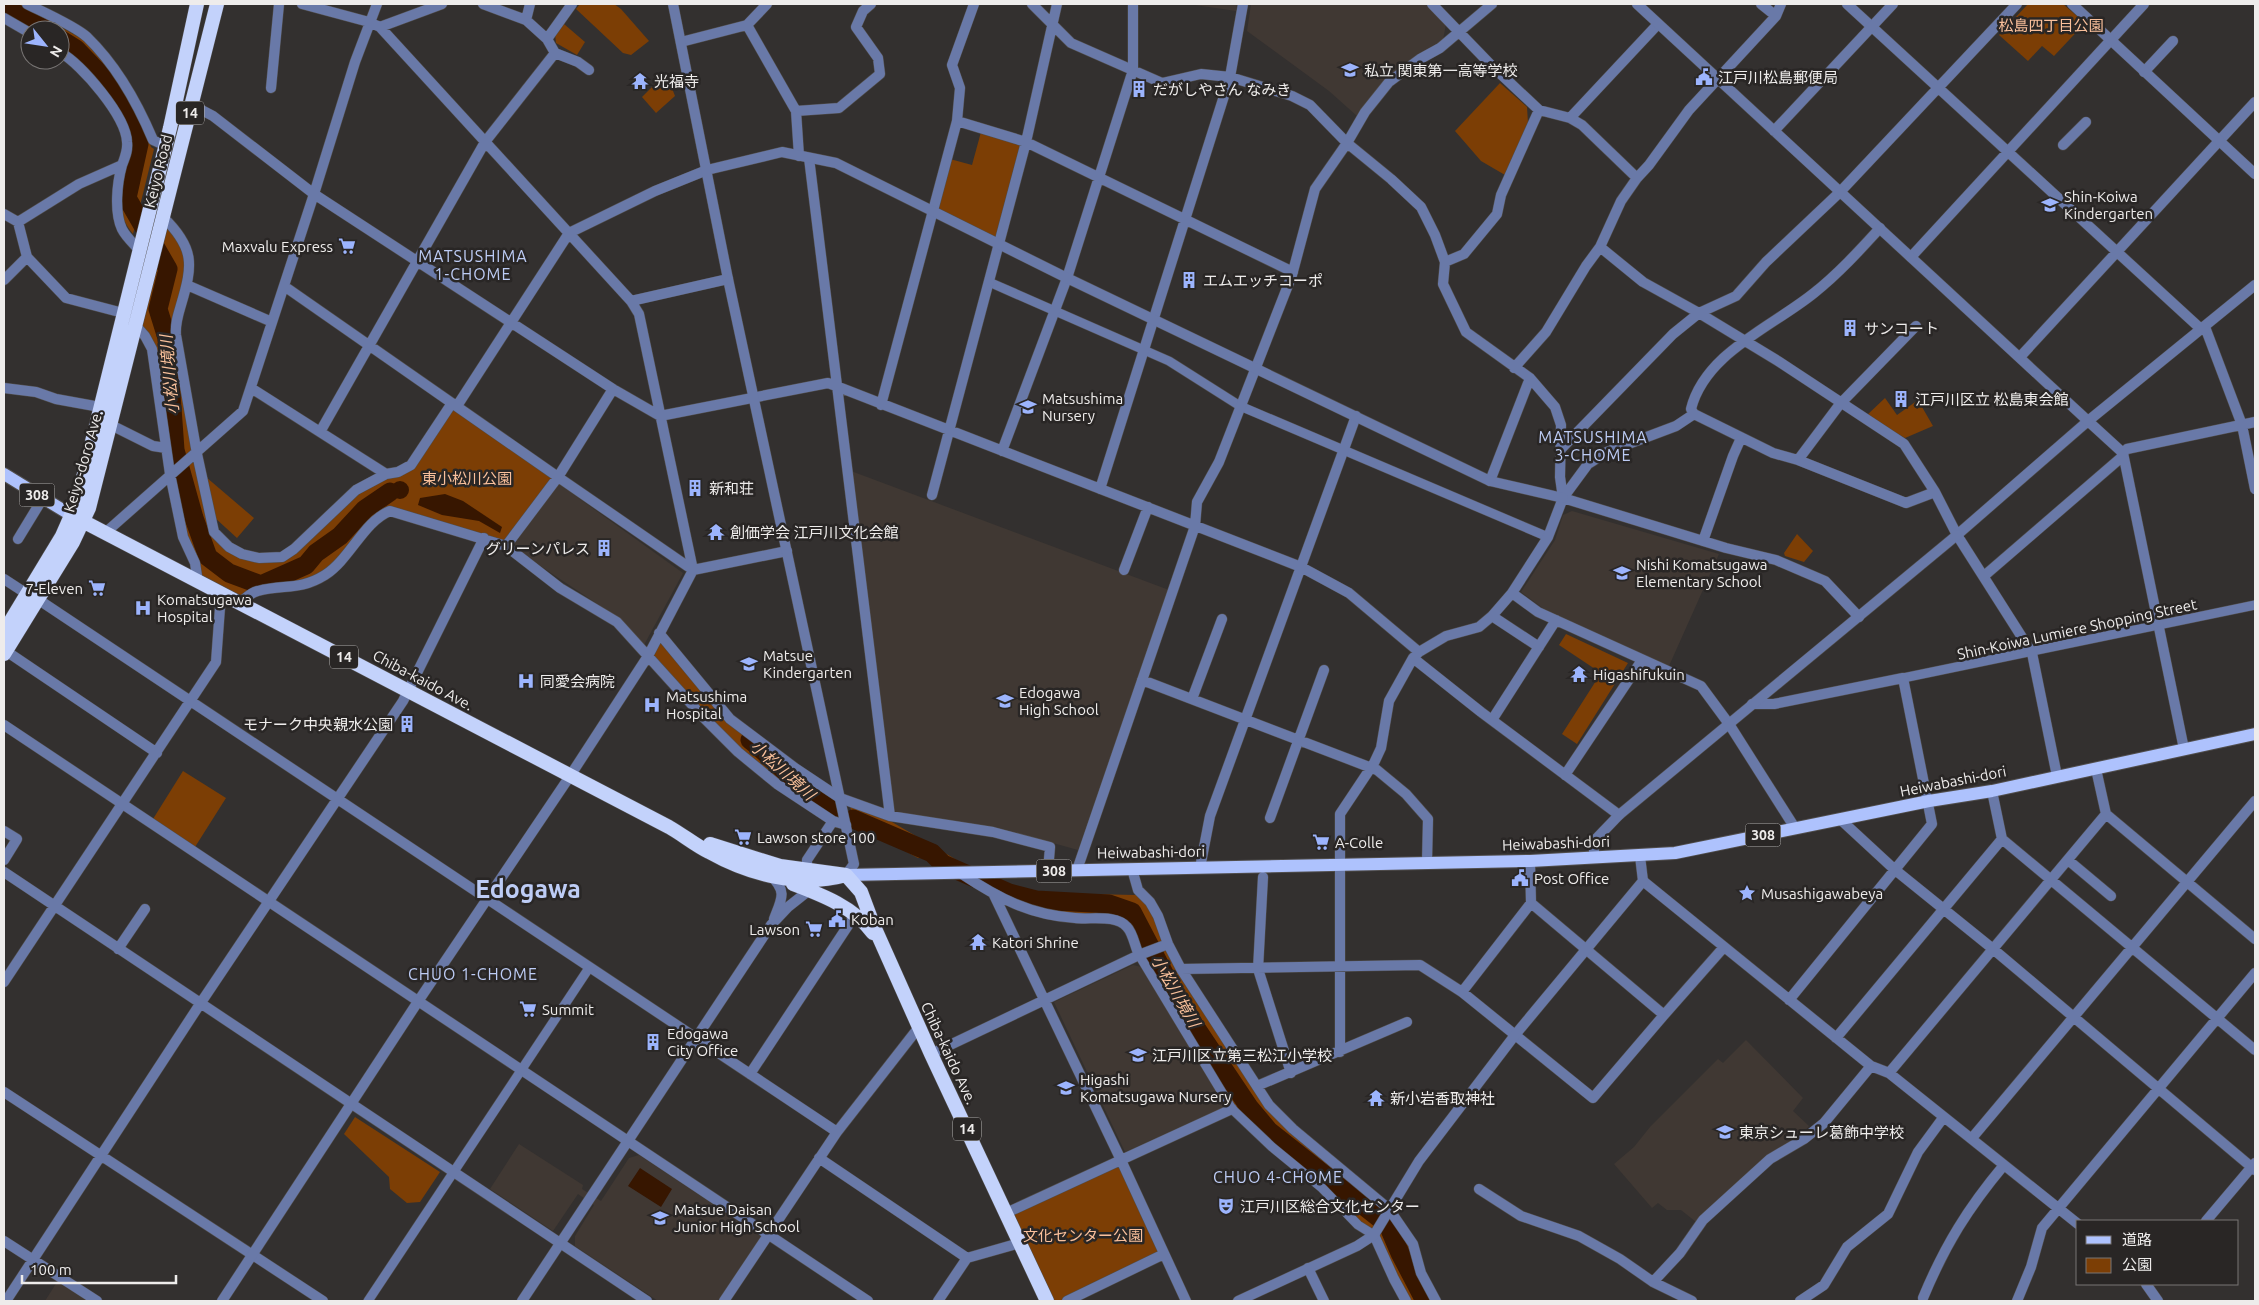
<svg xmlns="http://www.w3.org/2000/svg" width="2259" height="1305" viewBox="0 0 2259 1305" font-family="Ubuntu,'Noto Sans JP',sans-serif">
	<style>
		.built { fill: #403833 }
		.green { fill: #7c3e05 }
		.water { fill: #371600 }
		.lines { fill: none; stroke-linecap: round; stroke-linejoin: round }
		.river { stroke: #371600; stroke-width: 19 }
		.pedestrian-casing { stroke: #514e4d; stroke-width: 10 }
		.minor-casing { stroke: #514e4d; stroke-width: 11 }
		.tertiary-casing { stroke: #514e4d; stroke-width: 11 }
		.primary-casing { stroke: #514e4d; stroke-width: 14 }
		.trunk-casing { stroke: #514e4d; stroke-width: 15 }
		.pedestrian { stroke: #6979a8; stroke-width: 9 }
		.minor { stroke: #6979a8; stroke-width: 10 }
		.tertiary { stroke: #6979a8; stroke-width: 10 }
		.primary { stroke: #aec2fd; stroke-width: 12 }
		.trunk { stroke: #c3d2fb; stroke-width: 14 }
		.labels { text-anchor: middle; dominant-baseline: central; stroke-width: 5; stroke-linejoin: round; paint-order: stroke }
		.shield { fill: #292625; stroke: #b3b1b0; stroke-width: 1 }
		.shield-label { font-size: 14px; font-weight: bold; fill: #eeeceb }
		.park-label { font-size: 15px; fill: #fac09b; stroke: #292625 }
		.poi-label { font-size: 15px; fill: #eeeceb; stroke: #292625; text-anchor: start }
		.street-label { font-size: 15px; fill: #eeeceb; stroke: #292625 }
		.neighbourhood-label { font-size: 16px; letter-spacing: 1px; fill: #bdccf5; stroke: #292625 }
		.water-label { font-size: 16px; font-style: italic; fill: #fac19b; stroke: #292625 }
		.town-label { font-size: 25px; font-weight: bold; fill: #bdccf5; stroke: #292625 }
	</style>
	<rect width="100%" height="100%" fill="#33302f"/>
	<path class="built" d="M1188,4H1237L1236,11Z
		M1251,4H1425L1446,24L1443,40L1415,57L1384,83L1366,102L1357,116L1329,91L1247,31Z
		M851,471L1169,590L1078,850L995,827L894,812Z
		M559,484L683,573L644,645L620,619L512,547Z
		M1572,511L1719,554L1669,666L1544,609L1521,592L1555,540L1563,515Z
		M1133,965L1141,967L1230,1109L1219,1114L1213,1112L1125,1152L1054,1002Z
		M1746,1040L1803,1098L1793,1111L1809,1126L1800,1137L1696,1222L1681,1210H1667L1658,1203L1652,1208L1614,1164L1634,1147L1650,1127L1718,1059L1723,1063Z
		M519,1144L583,1185L582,1189L601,1201L629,1158L639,1155L761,1236L718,1301H658L575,1246V1236L594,1205L578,1194L553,1231L490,1189Z
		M57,1282L87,1301H45Z"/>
	<path class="green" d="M4,4H19L84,40L118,81L137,107L151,147L154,149L133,234C106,200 131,186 133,151C135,118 87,63 60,47V30H30L4,15Z
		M580,4H614L621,9L649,41L631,55L623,53L576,9Z
		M2028,4H2063L2085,23L2054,56L2042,46L2028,61L1999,35Z
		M564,24L585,42L577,55L556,43L555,34Z
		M663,76L670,83L675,96L656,113L642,97Z
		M1500,83L1527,107L1528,123L1505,175L1481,161L1455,131Z
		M981,132L1024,144L998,239L937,210L950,159L972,165Z
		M163,217L189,253L175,325L214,532L242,554L281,557L356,490L411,465L452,403L558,477L506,546L390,511L327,574L257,591L239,603L198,582L183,537L152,349L136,326Z
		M1885,398L1897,415L1918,400L1933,426L1905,438L1866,416Z
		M206,477L254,518L237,538L214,517Z
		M1797,534L1813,551L1804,562L1785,556L1784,553Z
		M1566,634L1628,663L1577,744L1562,734L1601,673L1559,645Z
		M659,637L729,720L838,800L843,820L833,818L739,750L651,656Z
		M183,771L226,798L195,847L153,819Z
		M849,803L875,812L955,859L918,858L855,824Z
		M998,883L1037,893L1136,895L1146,904L1254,1088L1385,1209L1404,1233L1435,1301H1409L1361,1222L1305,1180L1235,1108L1140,951L1129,925L1024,906L990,888Z
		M355,1117L440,1172L420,1202L407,1203L390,1189L389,1177L344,1134Z
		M1119,1165L1160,1252L1061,1301H1051L1011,1215Z"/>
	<path class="water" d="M391 490a9 9 0 1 1 18 0a9 9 0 1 1-18 0Z
		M445,494L463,501L502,527L500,533L479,521L442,515L418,505L420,498Z
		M640,1168L672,1189L661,1207L628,1186Z"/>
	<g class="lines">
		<path class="river" d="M4,7L46,30
			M60,39L76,49L103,77L126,107L139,144L127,198L168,269L158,309L167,338L175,450L194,518L208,557L229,573L261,585L306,565L316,553L340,536L365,509L390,492
			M750,740C778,761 803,795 834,810
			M853,819L932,853L943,864L1009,893L1036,900L1109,904L1132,912L1180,1004L1249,1107L1269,1131L1388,1225L1400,1253L1425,1301"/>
		<g class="pedestrian-casing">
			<path id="pedestrian" d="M989,282L1169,361L1240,406L1548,537
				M1903,678L2255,605
				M1139,955L1232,1109L1272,1147L1322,1188L1358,1225L1374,1235
				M368,1301L589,968"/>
		</g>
		<g class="minor-casing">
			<path id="minor" d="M27,4C43,12 75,26 87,37C117,66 137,102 153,140L166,146
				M302,4L369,22L380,27L631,301L639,314L693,570L648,656L570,776
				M483,4L526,20L547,39
				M1032,4L1071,43L1162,83L1201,74L1230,77L1292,96L1310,105L1347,143L1391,179L1421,207L1435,235L1445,262L1443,284L1466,332L1530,378L1555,407L1561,425L1560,477L1563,498
				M1432,4L1490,64L1539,110L1570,118L1582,125L1637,178
				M1761,4L1776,16
				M1847,4L2202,330
				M4,18L30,33
				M526,20L530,4
				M747,25L796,111L799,156
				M380,27L442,4
				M681,42L747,25L767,4
				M60,52C82,65 126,116 127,142C128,151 125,157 122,165C117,183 114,212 122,229C126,237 134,244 139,250
				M555,53L578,62L589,70
				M2144,72L2173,41
				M271,88L279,4
				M192,105L213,116L314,194L613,389L558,477L284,286
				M796,111L839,108L880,74L878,58L856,27L863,11L871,4
				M1570,118L1658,24
				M957,121L1026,142L1293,272
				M2063,145L2086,122
				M809,158L890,816
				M4,214L18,222L27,257L66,298L123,313
				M163,217C195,248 193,265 181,305C178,315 175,324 176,335L197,454L214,532L229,547L242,554L259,558L282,557L294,549L356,490L386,474L398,472L411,465L452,403
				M18,222L79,184L122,165
				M1600,247L1643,282L1699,313L1778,361L1904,444L1935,492L1957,535L2032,653L2057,776
				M1911,257L2144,4
				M1445,262L1464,254L1497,214L1501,195L1539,110
				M4,280L27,257
				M187,285L272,322
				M631,301L728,279
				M136,326L145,336L152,349L170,474L183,537L195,563L198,582
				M2205,327L2242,425L2255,489
				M2020,357L2255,102
				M1514,368L1546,332L1586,266L1600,247L1621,201L1637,178L1649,165L1689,110L1776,16L1781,4
				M4,388L36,392L56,399L100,407
				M251,388L386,474
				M613,389L660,416L828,383L836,386L1301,567L1349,593L1419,652
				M881,405L957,121L960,88L952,65L974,4
				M457,406L569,233L655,191L707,170
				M1694,414L1773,453L1798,460L1906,503L1935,492
				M2088,421L2123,453L2184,749
				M111,425L153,446L166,448
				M320,432L485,142L555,53L547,39L572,4
				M1561,449L1673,334L1699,313L1736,296L1766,262L1840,192L2017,4
				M1002,451L1067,278L1133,70V4
				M2123,453L2127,449L2255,422
				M1798,460L1840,404L1916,326
				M1490,481L1530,378
				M1100,489L1230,77L1243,4
				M932,495L1026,142L1057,4
				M1563,498L1726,548L1776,560L1825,581L1859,617
				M105,533L243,411L314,194L355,62L377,4
				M1957,535L2088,421L2255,285
				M18,539L43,498
				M1703,541L1733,456L1741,438
				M506,546L558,477L693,570L787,551
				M1124,570L1148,507
				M1984,576L2123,456
				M4,579L27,594
				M1512,593L1538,612L1701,686L1729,724L1795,828
				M39,600L837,1132
				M239,603C245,599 251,592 258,591C285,584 299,591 325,575C350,559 364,521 390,511L506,546L560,588L617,622L704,718L738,752L777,784L833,821L846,825
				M1492,616L1539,647
				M659,633L730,719L795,768L840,798L890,816L993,832L1050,847L1048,871
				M6,651L157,753
				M1413,658L1481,712L1619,815
				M1142,680L1377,770L1406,794L1428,819L1427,862
				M1192,699L1222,619
				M1752,704H1774L1903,678L1932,824L1789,1000
				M1492,720L1556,620
				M2096,769L2106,814L2255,939
				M1565,775L1642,660
				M1992,791L2002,839L2255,1050
				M1270,818L1324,670
				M1841,820L1894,869L1993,949L2255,1170
				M4,831L17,839L4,860
				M2068,860L2111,896
				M1530,861L1531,903L1664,1015L1724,947
				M1200,868L1210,816L1356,416
				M1132,869L1138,890L1150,902L1158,916L1168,944L1181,969L1269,1105L1293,1129L1389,1209L1413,1244L1421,1273L1436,1301
				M807,870V860L833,821
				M1077,870L1195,526L1197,502L1219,462L1292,275L1315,189L1347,143L1365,112L1389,82L1420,59L1440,48L1492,4
				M4,872L647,1301
				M962,874C998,898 1030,915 1075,918C1090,920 1116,914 1127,927C1133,933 1135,947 1139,955
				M1263,877L1258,969L1291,1073
				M1643,881L1871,1066L1889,1073L2078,1224
				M994,895L1121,1160L1006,1213
				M118,949L145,909
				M1181,969L1420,965L1462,992L1593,1098L1664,1015
				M4,982L216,662L221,594
				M1462,992L1531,903
				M1836,1038L2002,839
				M1340,1052V814L1374,763L1381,748L1389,701L1413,658L1419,652L1446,636L1479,627L1492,616L1512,593L1548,537L1563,498L1588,464L1607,452L1676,426L1694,414L1691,409C1705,353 1772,327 1814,293C1838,274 1859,251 1880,228
				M931,1054L1139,955L1168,944
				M1889,1073L2106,814
				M750,1074L855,915
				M1257,1086L1407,1022
				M4,1092L323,1301
				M1972,1138L2255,801
				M819,1158L967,1258
				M1479,1189L1521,1216L1579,1236L1620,1259L1653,1282L1692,1301
				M2206,1221L2255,1163
				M1374,1235L1394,1279L1406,1301
				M4,1241L97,1301
				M1308,1268L1324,1301
				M1653,1282L1680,1253L1703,1220L1770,1159L1804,1139L1824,1123L1871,1066
				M2146,1284L2158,1301
				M1923,1298C1945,1245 1968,1208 2004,1165
				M6,1301L200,1004L403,701L484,538
				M724,1301L837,1132L919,1027
				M938,1301L967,1258L1020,1243
				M1067,1301L1164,1254
				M1186,1301L1121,1160L1232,1109
				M1800,1301L1824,1285L1847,1247L1888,1214L1918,1152L1943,1118
				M2017,1301L2031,1267L2042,1228L2255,973"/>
		</g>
		<g class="tertiary-casing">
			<path id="tertiary" d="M673,4L728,279L854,864L846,875
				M1637,4L2088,421
				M2072,4L2255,174
				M1774,131L1893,4
				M707,170L782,152L836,163L1067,278L1490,481L1563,498
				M4,725L868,1301
				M1594,858V841L1619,815L1957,535
				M771,876C788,892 781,900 774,919
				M222,1301L419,1000L570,776
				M522,1301L771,925L788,907L812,888
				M1238,1301L1357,1246L1374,1235L1419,1161L1515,1035L1643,881L1640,856"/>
		</g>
		<g class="primary-casing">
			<path id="primary" d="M4,474L71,515
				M846,875L1530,861L1675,853L1929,801L1992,791L2255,734"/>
		</g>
		<g class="trunk-casing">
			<path id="trunk" d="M71,515L669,827C683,835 695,845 709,852C750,875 800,888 846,875
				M4,632L62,536L77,502L170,128L197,4
				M4,654L73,542L89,508L217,4
				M710,844L780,866L846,875L861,892L873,924L931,1054L1047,1301
				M793,884C822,895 854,907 873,933"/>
		</g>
		<use href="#pedestrian" class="pedestrian"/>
		<use href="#minor" class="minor"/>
		<use href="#tertiary" class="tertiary"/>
		<use href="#primary" class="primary"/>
		<use href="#trunk" class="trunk"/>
	</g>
	<defs>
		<g id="school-bare" transform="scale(1.35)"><path d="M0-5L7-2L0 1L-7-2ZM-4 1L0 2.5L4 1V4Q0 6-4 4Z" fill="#9cb4fd" stroke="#292625" stroke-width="2.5" paint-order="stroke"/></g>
		<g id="civic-bare" transform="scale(1.35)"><path d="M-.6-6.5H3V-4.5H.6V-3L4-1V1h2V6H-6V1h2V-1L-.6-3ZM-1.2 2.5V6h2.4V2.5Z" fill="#9cb4fd" stroke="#292625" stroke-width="2.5" paint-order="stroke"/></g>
		<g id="temple-bare" transform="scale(1.35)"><path d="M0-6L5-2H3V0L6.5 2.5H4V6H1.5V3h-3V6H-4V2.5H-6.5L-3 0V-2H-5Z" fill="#9cb4fd" stroke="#292625" stroke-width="2.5" paint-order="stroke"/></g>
		<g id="building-bare" transform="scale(1.35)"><path d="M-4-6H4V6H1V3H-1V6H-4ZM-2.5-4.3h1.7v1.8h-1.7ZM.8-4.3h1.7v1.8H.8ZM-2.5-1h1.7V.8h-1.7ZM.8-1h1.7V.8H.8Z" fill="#9cb4fd" stroke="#292625" stroke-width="2.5" paint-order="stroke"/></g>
		<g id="supermarket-bare" transform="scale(1.35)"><path d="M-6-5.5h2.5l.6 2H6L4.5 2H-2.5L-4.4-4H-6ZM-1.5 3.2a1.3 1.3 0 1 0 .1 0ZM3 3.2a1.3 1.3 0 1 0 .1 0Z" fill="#9cb4fd" stroke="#292625" stroke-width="2.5" paint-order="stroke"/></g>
		<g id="hospital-bare" transform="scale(1.35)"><path d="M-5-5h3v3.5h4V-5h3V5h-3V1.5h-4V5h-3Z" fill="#9cb4fd" stroke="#292625" stroke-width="2.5" paint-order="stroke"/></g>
		<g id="sight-bare" transform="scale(1.35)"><path d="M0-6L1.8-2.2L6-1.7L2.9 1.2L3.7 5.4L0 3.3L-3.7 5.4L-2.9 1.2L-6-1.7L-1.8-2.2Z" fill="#9cb4fd" stroke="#292625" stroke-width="2.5" paint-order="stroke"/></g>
		<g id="theatre-bare" transform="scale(1.35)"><path d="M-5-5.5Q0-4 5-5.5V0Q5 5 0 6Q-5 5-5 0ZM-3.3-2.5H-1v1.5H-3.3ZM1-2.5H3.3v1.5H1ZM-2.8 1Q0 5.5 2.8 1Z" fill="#9cb4fd" stroke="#292625" stroke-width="2.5" paint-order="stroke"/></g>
	</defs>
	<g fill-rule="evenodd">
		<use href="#school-bare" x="1350" y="70"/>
		<use href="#civic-bare" x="1704" y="77"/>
		<use href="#temple-bare" x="640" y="81"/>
		<use href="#building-bare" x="1139" y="89"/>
		<use href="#school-bare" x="2050" y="205"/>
		<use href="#supermarket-bare" x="347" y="246"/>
		<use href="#building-bare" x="1189" y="280"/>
		<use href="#building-bare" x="1850" y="328"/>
		<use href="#building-bare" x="1901" y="399"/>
		<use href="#school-bare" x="1028" y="407"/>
		<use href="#building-bare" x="695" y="488"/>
		<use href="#temple-bare" x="716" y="532"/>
		<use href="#building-bare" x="604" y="548"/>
		<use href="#school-bare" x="1622" y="573"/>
		<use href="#supermarket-bare" x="97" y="588"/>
		<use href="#hospital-bare" x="143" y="608"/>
		<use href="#school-bare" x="749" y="664"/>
		<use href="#temple-bare" x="1579" y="674"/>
		<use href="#hospital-bare" x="526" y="681"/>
		<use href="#school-bare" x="1005" y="701"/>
		<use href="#hospital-bare" x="652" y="705"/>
		<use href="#building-bare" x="407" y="724"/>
		<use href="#supermarket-bare" x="743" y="837"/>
		<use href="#supermarket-bare" x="1321" y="842"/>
		<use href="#civic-bare" x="1520" y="878"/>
		<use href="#sight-bare" x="1747" y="893"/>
		<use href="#civic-bare" x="837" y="919"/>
		<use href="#supermarket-bare" x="814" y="929"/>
		<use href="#temple-bare" x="978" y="942"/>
		<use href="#supermarket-bare" x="528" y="1009"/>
		<use href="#building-bare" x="653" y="1042"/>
		<use href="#school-bare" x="1138" y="1055"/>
		<use href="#school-bare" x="1066" y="1088"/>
		<use href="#temple-bare" x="1376" y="1098"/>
		<use href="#school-bare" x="1725" y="1132"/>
		<use href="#theatre-bare" x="1226" y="1206"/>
		<use href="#school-bare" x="660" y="1218"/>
	</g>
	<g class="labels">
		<g class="shield">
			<rect x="176" y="101.5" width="28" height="23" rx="4"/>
			<rect x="19.5" y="483.5" width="35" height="23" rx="4"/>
			<rect x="330" y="645.5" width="28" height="23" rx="4"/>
			<rect x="1745.5" y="823.5" width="35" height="23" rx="4"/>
			<rect x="1036.5" y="859.5" width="35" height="23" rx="4"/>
			<rect x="953" y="1117.5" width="28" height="23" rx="4"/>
		</g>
		<g class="shield-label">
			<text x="190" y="113">14</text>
			<text x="37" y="495">308</text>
			<text x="344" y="657">14</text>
			<text x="1763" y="835">308</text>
			<text x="1054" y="871">308</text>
			<text x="967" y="1129">14</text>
		</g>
		<g class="park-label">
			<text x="2051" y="25">松島四丁目公園</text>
			<text x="467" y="478">東小松川公園</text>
			<text x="1083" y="1235">文化センター公園</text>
		</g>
		<g class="poi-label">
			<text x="1364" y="70">私立 関東第一高等学校</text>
			<text x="1718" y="77">江戸川松島郵便局</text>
			<text x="654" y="81">光福寺</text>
			<text x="1153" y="89">だがしやさん なみき</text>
			<text x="2064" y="196">Shin-Koiwa<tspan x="2064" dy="17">Kindergarten</tspan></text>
			<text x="333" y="246" text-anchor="end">Maxvalu Express</text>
			<text x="1203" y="280">エムエッチコーポ</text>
			<text x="1864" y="328">サンコート</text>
			<text x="1042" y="398">Matsushima<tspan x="1042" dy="17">Nursery</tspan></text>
			<text x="1915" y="399">江戸川区立 松島東会館</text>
			<text x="709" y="488">新和荘</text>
			<text x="730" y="532">創価学会 江戸川文化会館</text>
			<text x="590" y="548" text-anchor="end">グリーンパレス</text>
			<text x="1636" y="564">Nishi Komatsugawa<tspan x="1636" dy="17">Elementary School</tspan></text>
			<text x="83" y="588" text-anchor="end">7-Eleven</text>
			<text x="157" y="599">Komatsugawa<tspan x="157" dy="17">Hospital</tspan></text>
			<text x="763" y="655">Matsue<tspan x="763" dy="17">Kindergarten</tspan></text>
			<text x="1593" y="674">Higashifukuin</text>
			<text x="540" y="681">同愛会病院</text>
			<text x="1019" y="692">Edogawa<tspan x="1019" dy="17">High School</tspan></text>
			<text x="666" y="696">Matsushima<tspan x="666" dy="17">Hospital</tspan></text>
			<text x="393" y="724" text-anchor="end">モナーク中央親水公園</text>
			<text x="757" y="837">Lawson store 100</text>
			<text x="1335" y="842">A-Colle</text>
			<text x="1534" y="878">Post Office</text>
			<text x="1761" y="893">Musashigawabeya</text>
			<text x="851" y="919">Koban</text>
			<text x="800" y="929" text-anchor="end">Lawson</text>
			<text x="992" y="942">Katori Shrine</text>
			<text x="542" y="1009">Summit</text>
			<text x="667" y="1033">Edogawa<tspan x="667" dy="17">City Office</tspan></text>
			<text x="1152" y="1055">江戸川区立第三松江小学校</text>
			<text x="1080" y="1079">Higashi<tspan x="1080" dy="17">Komatsugawa Nursery</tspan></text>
			<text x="1390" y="1098">新小岩香取神社</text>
			<text x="1739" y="1132">東京シューレ葛飾中学校</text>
			<text x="1240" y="1206">江戸川区総合文化センター</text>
			<text x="674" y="1209">Matsue Daisan<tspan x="674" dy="17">Junior High School</tspan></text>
		</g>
		<g class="street-label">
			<text transform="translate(158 171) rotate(-76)">Keiyo Road</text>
			<text transform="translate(83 461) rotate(-74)">Keiyo-doro Ave.</text>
			<text transform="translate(2077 629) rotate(-12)">Shin-Koiwa Lumiere Shopping Street</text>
			<text transform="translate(423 680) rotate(28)">Chiba-kaido Ave.</text>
			<text transform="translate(1953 781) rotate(-11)">Heiwabashi-dori</text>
			<text transform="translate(1556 843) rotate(-2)">Heiwabashi-dori</text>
			<text transform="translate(1151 852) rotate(-1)">Heiwabashi-dori</text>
			<text transform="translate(949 1053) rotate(65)">Chiba-kaido Ave.</text>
		</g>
		<g class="neighbourhood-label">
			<text x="473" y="256">MATSUSHIMA<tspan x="473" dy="18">1-CHOME</tspan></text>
			<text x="1593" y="437">MATSUSHIMA<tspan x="1593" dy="18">3-CHOME</tspan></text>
			<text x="473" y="974">CHUO 1-CHOME</text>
			<text x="1278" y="1177">CHUO 4-CHOME</text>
		</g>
		<g class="water-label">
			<text transform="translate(169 375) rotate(-95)">小松川境川</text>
			<text transform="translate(783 770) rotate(42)">小松川境川</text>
			<text transform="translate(1176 991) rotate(60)">小松川境川</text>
		</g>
		<g class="town-label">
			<text x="528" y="889">Edogawa</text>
		</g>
	</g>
	<rect width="2259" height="1305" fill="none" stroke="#eeeceb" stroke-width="10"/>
	<rect x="2076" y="1220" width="162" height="65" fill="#292625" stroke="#787574"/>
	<rect x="2086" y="1236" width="25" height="8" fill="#aec2fd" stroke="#787574"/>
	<text x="2122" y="1245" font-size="15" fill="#eeeceb">道路</text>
	<rect x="2086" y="1258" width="25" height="15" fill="#7c3e05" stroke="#787574"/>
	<text x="2122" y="1270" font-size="15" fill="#eeeceb">公園</text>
	<g transform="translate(45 45) rotate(120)"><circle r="24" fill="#292625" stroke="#787574"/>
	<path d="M0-4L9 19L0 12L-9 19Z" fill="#9cb4fd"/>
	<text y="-8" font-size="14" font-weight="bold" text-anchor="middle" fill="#eeeceb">N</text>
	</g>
	<path d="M22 1275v8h154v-8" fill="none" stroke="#eeeceb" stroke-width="2.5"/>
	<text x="30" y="1275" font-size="15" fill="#eeeceb" stroke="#292625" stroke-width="4" paint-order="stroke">100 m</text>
</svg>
